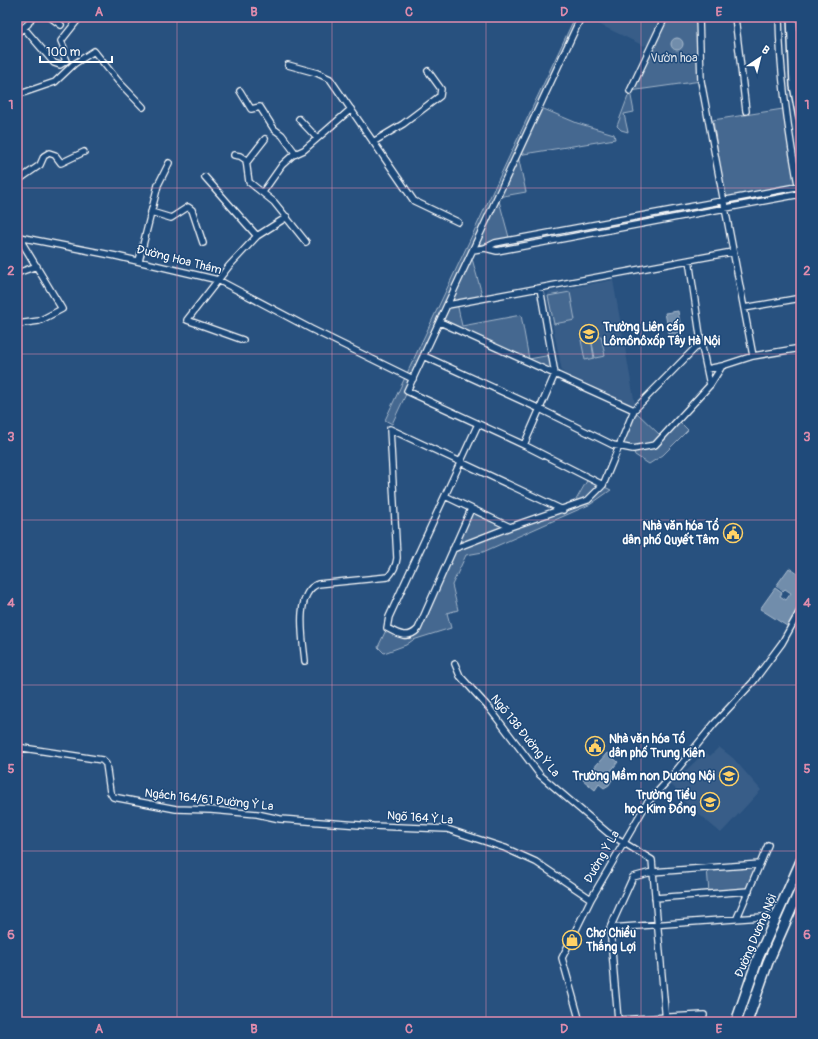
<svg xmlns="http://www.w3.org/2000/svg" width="818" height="1039" viewBox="0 0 818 1039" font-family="Pangolin,sans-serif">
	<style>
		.built { fill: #375d88 }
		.green { fill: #446890; stroke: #a2b4c8 }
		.water { fill: #718dab; stroke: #aabbcd }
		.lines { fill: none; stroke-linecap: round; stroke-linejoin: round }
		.minor-casing { stroke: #fff; stroke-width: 8 }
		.primary-casing { stroke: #fff; stroke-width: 12 }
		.minor { stroke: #1f4a7a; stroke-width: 5.5 }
		.primary { stroke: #1f4a7a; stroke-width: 9 }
		.grid { fill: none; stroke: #e08cad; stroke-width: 1; stroke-opacity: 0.55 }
		.labels { text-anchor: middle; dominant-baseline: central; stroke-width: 3; stroke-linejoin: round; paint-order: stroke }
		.park-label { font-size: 12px; fill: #dae1e9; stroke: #1f4a7a }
		.street-label { font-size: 12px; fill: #fff; stroke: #1f4a7a }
		.poi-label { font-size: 12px; font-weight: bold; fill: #fff; stroke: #1f4a7a; text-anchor: start }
		.neatline { fill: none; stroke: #e08cad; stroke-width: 1.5 }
		.grid-label { font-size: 13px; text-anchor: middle; font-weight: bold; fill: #e08cad }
	</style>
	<rect width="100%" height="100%" fill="#28517f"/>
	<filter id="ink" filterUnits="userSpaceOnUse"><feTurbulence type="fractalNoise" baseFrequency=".025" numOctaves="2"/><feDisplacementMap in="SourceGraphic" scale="8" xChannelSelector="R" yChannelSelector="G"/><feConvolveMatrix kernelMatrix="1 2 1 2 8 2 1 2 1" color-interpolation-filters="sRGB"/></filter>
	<g filter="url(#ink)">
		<path class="built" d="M588,17H657L655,22L657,25L648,44L644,46L590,20Z
			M613,280L635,404L631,405L565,374L562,371L547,297L549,292Z
			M719,747L733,758L761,790L721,833L676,795L679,792L671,785L705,752L710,756Z"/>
		<path class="green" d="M575,17H581L539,107L577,123L614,134L615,139L518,155L392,424L385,420Z
			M665,17H700L701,81L630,91Z
			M630,91L634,112L624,114L628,132L621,130L617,126Z
			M783,109L797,185L725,200L713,120Z
			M518,156L526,192L498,197Z
			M498,197L510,241L476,245Z
			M471,255L483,298L449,304Z
			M570,292L575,320L554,324L548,296Z
			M457,303L462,326L521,315L529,359L551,355L555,373L440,321L448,305Z
			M601,336L605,356L595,358L591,338Z
			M591,338L594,358L585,360L581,340Z
			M634,410L662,437C650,449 636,449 619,447Z
			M678,420L688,430L663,455L649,464L635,455L633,450L655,446Z
			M588,479L611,490L591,504L483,552L466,555L452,585L458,610L447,613L451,628L413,640L406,645L384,653L378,647L387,628L400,637L414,636L419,629L454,550L573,505Z
			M471,509L510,527L453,548Z
			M759,865L748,891L709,893L707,868Z"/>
		<path class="water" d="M671 44a6 6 0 1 1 12 0a6 6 0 1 1-12 0Z
			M678,311L682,336L670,338L665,313Z
			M789,568L801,576V608L790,628L760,609L775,588L782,593L780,596L786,600L791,593L785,589L783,591L776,586Z
			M607,753L618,762L610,772L614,776L609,785L604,788L599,784L595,790L583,780Z"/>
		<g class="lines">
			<g class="minor-casing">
				<path id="minor" d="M50,17L61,25
					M581,17L407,391L524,445L603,485L634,410L701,342L689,260
					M699,17L701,81L753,356
					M735,17L746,111
					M779,17C780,79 789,139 801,200
					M24,28L54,63L60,65L66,61L62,51L64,48L61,41L80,17
					M17,33L28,24L32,17
					M288,65L317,73L330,79L414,201L458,222
					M240,91L251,109L260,107L274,129L282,135L296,154
					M630,91L665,17
					M17,95L55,82L74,64L94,51L118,81L143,107
					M299,119L317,138
					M373,142L403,124L440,96L441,89L428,71
					M234,155L240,156L246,160L249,182L274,202L306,242
					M247,162L265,139
					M205,177L257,236
					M17,181L40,165L44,156L49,153L55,155L61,163L84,152
					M263,192L282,165L293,155L304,150L351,109
					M151,212L171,218L188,207L192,210L203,243
					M19,237L116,256L218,280L311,329L413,379
					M485,248L495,243L801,186
					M473,250L485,248L497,251L801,194
					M139,261L158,185L169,163
					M17,273L37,266
					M448,305L732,252
					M744,308L801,298
					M440,322L634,410
					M17,324L39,321L62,309L18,236
					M243,340L187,320L229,266L257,236L287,217
					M701,342L710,385
					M424,356L540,409L613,445L633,449L655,445L710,385L722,366L753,356L801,348
					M707,369L722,366
					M524,445L555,374L540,288
					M445,496L510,527L588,500L603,485
					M471,509L418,629C408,640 398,634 387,628L389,617L478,424
					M453,549L510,527
					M305,661C303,640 294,593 318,584L388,577C394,571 396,566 397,558L390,429L563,510
					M455,664L460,676L490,709L540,775L608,833L652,860L666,1022
					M17,747L102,760L106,764L110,792L113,797L176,809L211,810L257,814L280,819L373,826L447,829L505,848L536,862L591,899
					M17,763L20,747
					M655,898L749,891
					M737,918L768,845
					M610,928L777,916
					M704,1015L618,1020L610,928L633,877L652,872L760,864
					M580,1022L562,958L591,899L647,803L671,777L714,724L753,682L782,643L801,609"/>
			</g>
			<g class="primary-casing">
				<path id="primary" d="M792,17L795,86L801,118
					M736,1022L758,958L801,861
					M747,1022L768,962L801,887"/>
			</g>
			<use href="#minor" class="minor"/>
			<use href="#primary" class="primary"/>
		</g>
	</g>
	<path class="grid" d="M177,17V1022M332,17V1022M486,17V1022M641,17V1022M17,188H801M17,354H801M17,520H801M17,685H801M17,851H801"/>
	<defs>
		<g id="school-ring" transform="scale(1)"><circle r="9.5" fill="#1f4a7a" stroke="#ffd166" stroke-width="1.5"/><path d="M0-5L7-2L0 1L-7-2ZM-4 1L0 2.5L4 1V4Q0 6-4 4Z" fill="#ffd166"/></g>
		<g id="civic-ring" transform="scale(1)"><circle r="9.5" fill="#1f4a7a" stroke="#ffd166" stroke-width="1.5"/><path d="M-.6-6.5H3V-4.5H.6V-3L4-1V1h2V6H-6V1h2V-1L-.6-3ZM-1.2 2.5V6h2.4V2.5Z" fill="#ffd166"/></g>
		<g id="shop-ring" transform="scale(1)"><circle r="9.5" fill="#1f4a7a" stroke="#ffd166" stroke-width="1.5"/><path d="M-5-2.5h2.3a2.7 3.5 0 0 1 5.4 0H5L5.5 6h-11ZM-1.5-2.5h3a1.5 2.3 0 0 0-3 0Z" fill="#ffd166"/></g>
	</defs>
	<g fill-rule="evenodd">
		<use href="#school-ring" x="589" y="334"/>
		<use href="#civic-ring" x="733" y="533"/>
		<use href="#civic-ring" x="595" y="746"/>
		<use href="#school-ring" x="729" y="776"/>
		<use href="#school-ring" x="710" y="802"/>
		<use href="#shop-ring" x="572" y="940"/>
	</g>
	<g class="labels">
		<g class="park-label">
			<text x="674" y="58">Vườn hoa</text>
		</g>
		<g class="street-label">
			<text transform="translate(179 260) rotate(14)">Đường Hoa Thám</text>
			<text transform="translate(525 736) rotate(51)">Ngõ 138 Đường Ỷ La</text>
			<text transform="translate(209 800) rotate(6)">Ngách 164/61 Đường Ỷ La</text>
			<text transform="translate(420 818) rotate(4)">Ngõ 164 Ỷ La</text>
			<text transform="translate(602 857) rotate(-60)">Đường Ỷ La</text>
			<text transform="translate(756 936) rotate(-67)">Đường Dương Nội</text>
		</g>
		<g class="poi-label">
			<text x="603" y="327">Trường Liên cấp<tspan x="603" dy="14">Lômônôxốp Tây Hà Nội</tspan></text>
			<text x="719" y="526" text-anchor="end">Nhà văn hóa Tổ<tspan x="719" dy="14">dân phố Quyết Tâm</tspan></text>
			<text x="609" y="739">Nhà văn hóa Tổ<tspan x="609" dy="14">dân phố Trung Kiên</tspan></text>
			<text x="715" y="776" text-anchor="end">Trường Mầm non Dương Nội</text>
			<text x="696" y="795" text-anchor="end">Trường Tiểu<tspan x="696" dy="14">học Kim Đồng</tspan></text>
			<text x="586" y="933">Chợ Chiều<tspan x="586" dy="14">Thắng Lợi</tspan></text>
		</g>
	</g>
	<rect width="818" height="1039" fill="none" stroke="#1f4a7a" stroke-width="44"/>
	<g transform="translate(760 58) rotate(35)" stroke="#1f4a7a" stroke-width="3" paint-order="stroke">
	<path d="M0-3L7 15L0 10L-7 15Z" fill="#ffffff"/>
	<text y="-6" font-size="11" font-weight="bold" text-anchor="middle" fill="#ffffff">B</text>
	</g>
	<path d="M40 56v6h72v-6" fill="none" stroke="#ffffff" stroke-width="2"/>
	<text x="46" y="56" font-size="12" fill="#ffffff" stroke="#1f4a7a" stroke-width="3" paint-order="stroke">100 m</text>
	<rect x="22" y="22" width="774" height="995" class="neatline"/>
	<g class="grid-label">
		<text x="99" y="16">A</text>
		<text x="254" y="16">B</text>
		<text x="409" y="16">C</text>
		<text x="564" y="16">D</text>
		<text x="719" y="16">E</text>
		<text x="11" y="109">1</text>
		<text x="807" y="109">1</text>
		<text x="11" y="275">2</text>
		<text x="807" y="275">2</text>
		<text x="11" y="441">3</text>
		<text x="807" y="441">3</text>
		<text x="11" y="607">4</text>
		<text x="807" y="607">4</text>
		<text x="11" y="773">5</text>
		<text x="807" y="773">5</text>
		<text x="11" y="939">6</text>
		<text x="807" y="939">6</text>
		<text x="99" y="1033">A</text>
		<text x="254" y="1033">B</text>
		<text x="409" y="1033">C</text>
		<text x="564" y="1033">D</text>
		<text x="719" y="1033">E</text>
	</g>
</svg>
